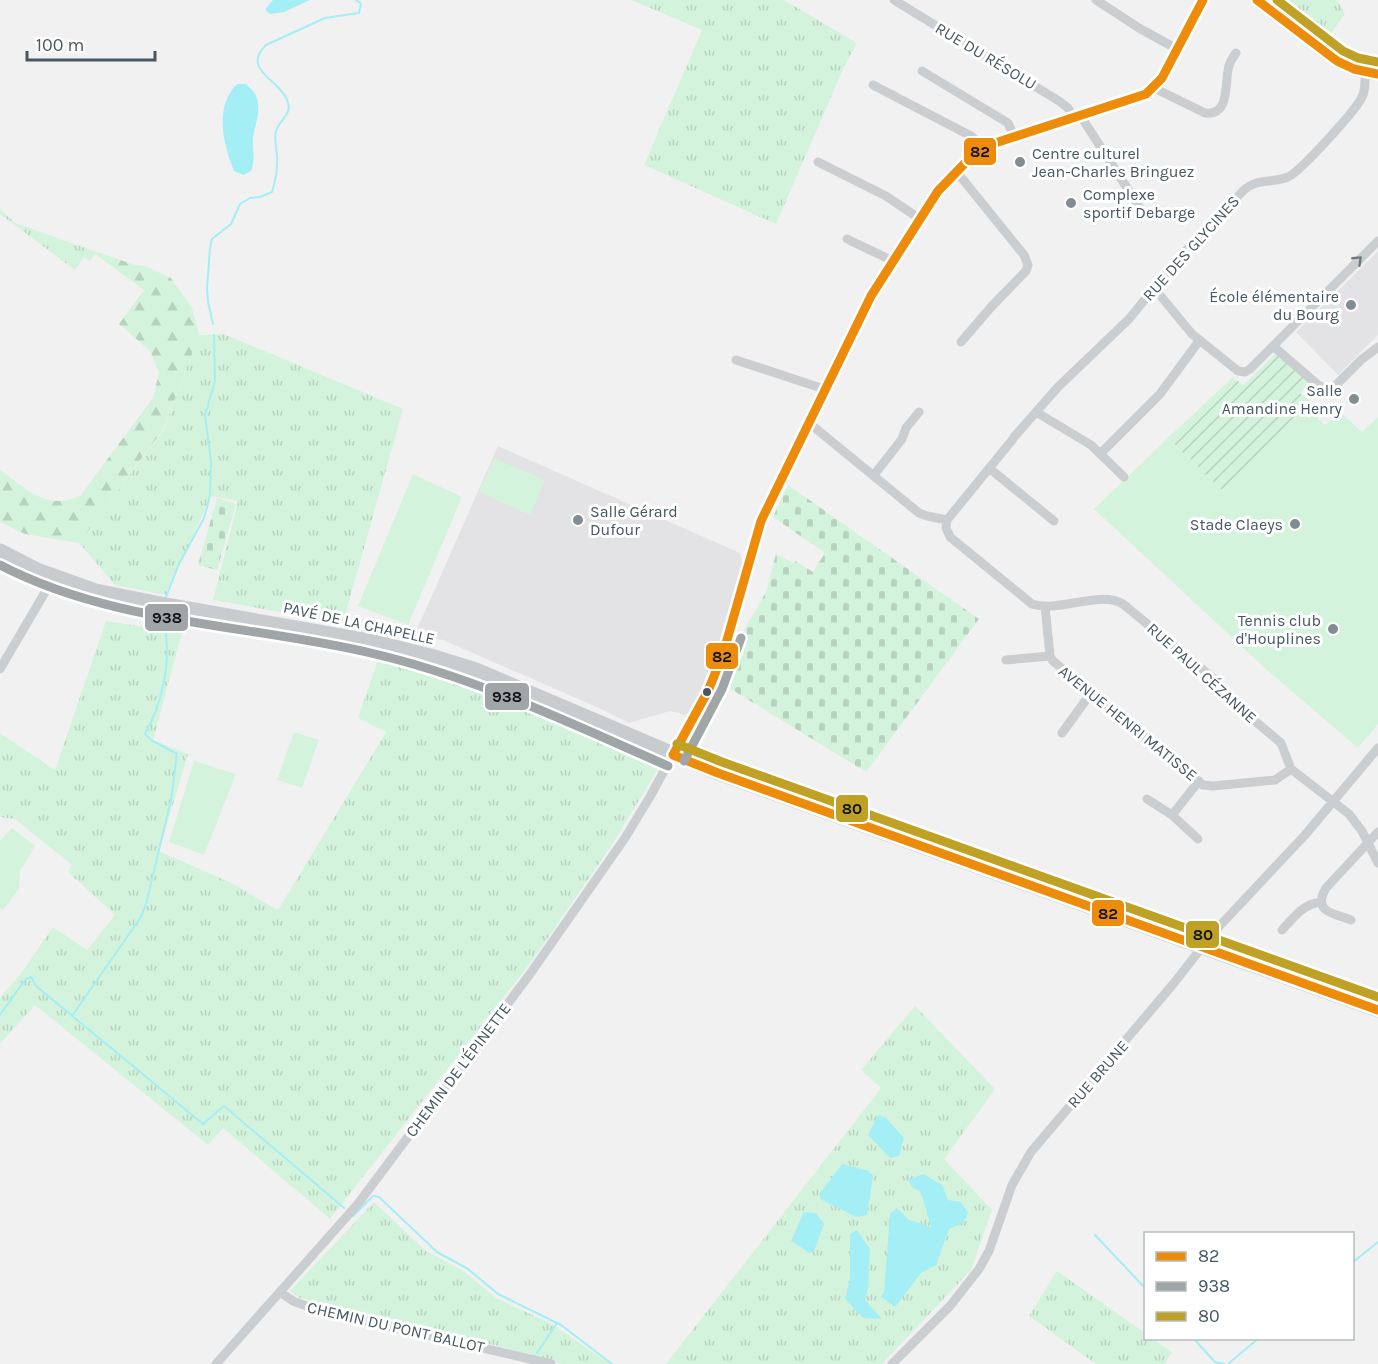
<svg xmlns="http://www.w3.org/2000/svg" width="1378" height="1364" viewBox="0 0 1378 1364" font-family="Karla,sans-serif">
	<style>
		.education { fill: #e3e2e4 }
		.grass { fill: url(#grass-tufts) }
		.forest { fill: url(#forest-firs) }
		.cemetery { fill: url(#cemetery-stones) }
		.park { fill: #d4f3dc }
		.garden { fill: url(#garden-furrows) }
		.water { fill: #a4eef5 }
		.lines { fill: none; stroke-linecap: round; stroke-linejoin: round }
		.stream { stroke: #a4eef5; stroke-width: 2 }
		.street { stroke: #cbced1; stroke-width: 9 }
		.secondary { stroke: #cbcfd2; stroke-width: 14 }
		.primary { stroke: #c8cccf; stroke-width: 15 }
		.bus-1-casing { stroke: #fff; stroke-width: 14 }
		.bus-2-casing { stroke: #fff; stroke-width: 14 }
		.bus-3-casing { stroke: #fff; stroke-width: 14 }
		.bus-1 { stroke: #ec8c0a; stroke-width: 9 }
		.bus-2 { stroke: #a0a5a8; stroke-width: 9 }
		.bus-3 { stroke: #bea125; stroke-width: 9 }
		.oneway { stroke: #6e7b83 }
		.poi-dot { fill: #828d93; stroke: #fff; stroke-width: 2 }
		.bus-dot { fill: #465761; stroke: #fff; stroke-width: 2 }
		.labels { text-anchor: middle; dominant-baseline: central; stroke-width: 6; stroke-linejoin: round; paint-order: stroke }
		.street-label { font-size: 16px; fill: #465761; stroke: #fff }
		.poi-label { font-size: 16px; fill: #465761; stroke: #fff; text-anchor: end }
		.line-badge { stroke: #fff; stroke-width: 2 }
		.pale-badge-label { font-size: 16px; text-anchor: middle; font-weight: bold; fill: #111 }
	</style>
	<defs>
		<pattern id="grass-tufts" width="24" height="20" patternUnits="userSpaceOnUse" patternTransform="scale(1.5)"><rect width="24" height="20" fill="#d4f3dc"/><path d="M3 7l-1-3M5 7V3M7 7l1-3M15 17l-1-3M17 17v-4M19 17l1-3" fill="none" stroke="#b7d2bf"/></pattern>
		<pattern id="forest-firs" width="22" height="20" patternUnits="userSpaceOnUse" patternTransform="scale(1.5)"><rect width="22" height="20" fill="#d4f3dc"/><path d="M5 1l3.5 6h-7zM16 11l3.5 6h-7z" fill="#b7d2bf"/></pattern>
		<pattern id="cemetery-stones" width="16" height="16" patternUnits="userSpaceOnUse" patternTransform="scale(1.5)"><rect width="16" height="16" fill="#d4f3dc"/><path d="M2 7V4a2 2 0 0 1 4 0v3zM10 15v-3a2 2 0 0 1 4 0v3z" fill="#b7d2bf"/></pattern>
		<pattern id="garden-furrows" width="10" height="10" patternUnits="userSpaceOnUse" patternTransform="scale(1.5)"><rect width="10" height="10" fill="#d4f3dc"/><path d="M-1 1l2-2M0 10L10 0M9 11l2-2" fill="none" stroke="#b7d2bf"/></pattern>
	</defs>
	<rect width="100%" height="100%" fill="#f2f1f1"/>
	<path class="education" d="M1378,251V335L1338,375L1296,332Z
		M498,446L740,553L743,564L722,647L702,694L686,715L670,711L629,723L599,708L443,640L415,634Z"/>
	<path class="grass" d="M631,0H784L857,43L844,67L776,224L644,165L702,30Z
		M1279,0H1337L1345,14L1324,43Z
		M0,209L15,223L97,252L90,261L84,257L75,270L0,214Z
		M224,334L403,409L343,623L213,600L238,501L211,496L166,595L115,585L79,543L164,429L199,335Z
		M106,621L182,633L153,740L188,754L159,851L231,883L278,910L386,732L358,718L379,657L437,669L505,695L661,764L613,843L532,961L330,1219L223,1128L208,1145L35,1005L0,1044V998L22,972L53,927L87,950L115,915L68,872L72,865L15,819L0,817V733L55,770Z
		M915,1006L995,1089L944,1159L992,1210L971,1270L882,1364H666L881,1088L861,1070Z
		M374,1202L426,1251L462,1270L496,1298L552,1324L610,1364H562L442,1331L300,1298L290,1291Z
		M1057,1271L1145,1333L1146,1338L1153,1339L1172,1352L1165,1364H1096L1029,1316Z"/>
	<path class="forest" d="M97,252L135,265L145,266L171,278L192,308L199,335L164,428L79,543L25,534L0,522V470C28,489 45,511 80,496L153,398L159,373L150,351L119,324L144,290L95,254Z"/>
	<path class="cemetery" d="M788,485L979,619L866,772L721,683L737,642L766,592L776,554L794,563L795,561L813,572L825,553L773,517Z
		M217,498L236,504L217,570L198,565Z"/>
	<path class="park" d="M1311,402L1319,411L1315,415L1325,425L1340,412L1362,432L1378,417V724L1358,748L1266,669L1094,509L1168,438L1223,491Z
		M494,458L545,480L530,515L479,492Z
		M413,474L462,497L408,625L358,606Z
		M294,732L319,740L302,788L277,780Z
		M194,761L236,774L204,855L169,842Z
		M12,828L35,846L20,871L19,889L3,910L0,908V841Z"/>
	<path class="garden" d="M1276,353L1310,382L1300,393L1311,402L1223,491L1168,438L1233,377L1243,385Z"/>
	<path class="water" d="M273,0H310L284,12L270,14L266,11V8Z
		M237,84H246C250,88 256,93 257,99C261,112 255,125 253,137C252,150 256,159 251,171L243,175L234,171C223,144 214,107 237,84Z
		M878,1115L886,1118L904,1138L899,1156L890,1158L868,1135Z
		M842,1164L869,1171L873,1177L867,1215L856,1217L820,1199L821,1192Z
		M923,1174L942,1185L948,1200L961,1202L968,1213L963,1223L949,1229L936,1265L921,1273L895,1307L881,1297L884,1292L890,1214L897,1208L909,1220L931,1227L921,1192L912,1187L908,1180Z
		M804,1212L816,1213L824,1224L814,1251L810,1253L791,1241Z
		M857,1230L870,1249L868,1288L865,1300L882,1319L863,1318L845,1299L850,1279V1234Z"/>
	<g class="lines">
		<path class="stream" d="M213,324L208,302L207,289L210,248L212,239L231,224L240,204L250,198L260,197L272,192C276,179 278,168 277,154C276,147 274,138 276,131C279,120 292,115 288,102C282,81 240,70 266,45L325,18L359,13L361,4L356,0
			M166,597L179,564L204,518L210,496L211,462L205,415L215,381L214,335
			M0,1015L25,980L31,977L36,986L203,1124L224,1106L344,1208
			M72,1016L141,917L146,904L171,800L177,754L151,740L145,734C161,705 170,668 166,635C165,626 162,621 163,612
			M353,1216L373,1196L379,1197L437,1252L468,1269L498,1294L561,1325L612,1364
			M1095,1235L1146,1289
			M1352,1263L1378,1242
			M1193,1338L1215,1362L1224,1364
			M537,1353L557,1323
			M1228,1364L1259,1338"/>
		<path class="street" d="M894,0L1059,101L1068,108L1073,117
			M1096,0L1139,28L1177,49
			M922,71L1008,123L1014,136
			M873,85L971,136L985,148
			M1154,88L1205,113C1231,116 1224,82 1229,66C1230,61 1233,57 1236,53
			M1080,115L1140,208
			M818,162L886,196L920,219
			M956,171L1024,255L1028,265L1026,271L992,306L961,342
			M847,239L893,261
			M1154,288L1192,334L1238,371L1245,372L1250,369L1378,241
			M1273,346L1318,385L1329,390L1334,387L1361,360L1378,347
			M736,360L824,389
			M1036,412L1091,445L1124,477
			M809,423L919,513L927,516L947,520L946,528L950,537L1032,604C1059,613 1098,590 1123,604L1213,678L1223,694L1281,743L1291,769
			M1014,437L1058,387L1129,319L1176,261L1244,190C1257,178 1273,183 1288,177C1301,171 1353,113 1361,99C1366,91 1365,81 1365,72
			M1100,454L1160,394L1199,341
			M989,468L1054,521
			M874,475L902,439L906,428L919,412
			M947,520L1013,439
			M1045,606L1050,656L1053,661L1203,785L1213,786L1275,780L1291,769
			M1006,660L1050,656
			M0,669L54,577
			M1062,733L1091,693
			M1291,769L1349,814L1362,831L1378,863
			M1147,799L1172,815L1198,839
			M1172,815L1199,781
			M1351,920C1333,913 1312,912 1326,888L1378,832
			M1282,930C1294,917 1303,904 1321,902
			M280,1292L293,1301L315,1309L551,1364
			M216,1364L357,1205L530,974L625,838L651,795L714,678L730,634L761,521L867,303L942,186L969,159L989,145L1146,94L1162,78L1203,0
			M892,1364L950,1306L979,1269L989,1251L1012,1185L1031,1152L1174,983L1213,933L1305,835L1378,748"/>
		<path class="secondary" d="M1257,0L1337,61L1354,69L1378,74"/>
		<path class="primary" d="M0,551L37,570L96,591L166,605L375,642L434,657L476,670L718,773L1378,1010"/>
		<g class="bus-1-casing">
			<path id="bus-1" d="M1203,0L1162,78L1146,94L989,145L969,159L938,191L871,296L761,521L723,654L708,691L673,755L718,773L1378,1010
				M1257,0L1337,61L1354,69L1378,74"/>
		</g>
		<g class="bus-2-casing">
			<path id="bus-2" d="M0,565C115,625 251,624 375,654C477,678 572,724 668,766
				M684,761L722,689L741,638"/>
		</g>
		<g class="bus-3-casing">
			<path id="bus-3" d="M1277,0L1343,51L1358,58L1378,62
				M677,744L722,762L1378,997"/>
		</g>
		<use href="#bus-1" class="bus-1"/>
		<use href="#bus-2" class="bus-2"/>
		<use href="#bus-3" class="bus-3"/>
	</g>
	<defs><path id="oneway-chevron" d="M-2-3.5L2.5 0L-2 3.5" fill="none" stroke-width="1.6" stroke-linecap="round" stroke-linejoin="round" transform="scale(1.5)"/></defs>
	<use class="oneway" href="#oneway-chevron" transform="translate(1358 260) rotate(-44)"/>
	<g class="poi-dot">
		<circle cx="1020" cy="162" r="6"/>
		<circle cx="1071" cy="203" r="6"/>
		<circle cx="1351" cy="305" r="6"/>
		<circle cx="1354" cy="399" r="6"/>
		<circle cx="578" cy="520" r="6"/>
		<circle cx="1295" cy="524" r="6"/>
		<circle cx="1333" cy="629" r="6"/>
	</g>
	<circle class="bus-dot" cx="707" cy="692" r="5"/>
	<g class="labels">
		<g class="street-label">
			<text transform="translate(986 56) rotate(31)">RUE DU RÉSOLU</text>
			<text transform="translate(1191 248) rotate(-48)">RUE DES GLYCINES</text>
			<text transform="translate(359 623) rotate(12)">PAVÉ DE LA CHAPELLE</text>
			<text transform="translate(1202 673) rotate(42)">RUE PAUL CÉZANNE</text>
			<text transform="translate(1128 723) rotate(39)">AVENUE HENRI MATISSE</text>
			<text transform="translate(458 1070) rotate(-53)">CHEMIN DE L'ÉPINETTE</text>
			<text transform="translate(1098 1074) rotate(-49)">RUE BRUNE</text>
			<text transform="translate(396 1327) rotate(13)">CHEMIN DU PONT BALLOT</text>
		</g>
		<g class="poi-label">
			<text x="1032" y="153" text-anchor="start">Centre culturel<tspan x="1032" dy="18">Jean-Charles Bringuez</tspan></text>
			<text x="1083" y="194" text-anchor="start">Complexe<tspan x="1083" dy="18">sportif Debarge</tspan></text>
			<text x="1339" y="296">École élémentaire<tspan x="1339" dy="18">du Bourg</tspan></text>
			<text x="1342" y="390">Salle<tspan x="1342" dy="18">Amandine Henry</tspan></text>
			<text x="590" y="511" text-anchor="start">Salle Gérard<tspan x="590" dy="18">Dufour</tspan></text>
			<text x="1283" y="524">Stade Claeys</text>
			<text x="1321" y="620">Tennis club<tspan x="1321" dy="18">d'Houplines</tspan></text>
		</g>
	</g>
	<g class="line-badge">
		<rect x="963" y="137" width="34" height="29" rx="6" fill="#ec8c0a"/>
		<rect x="144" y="603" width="45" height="29" rx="6" fill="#a0a5a8"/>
		<rect x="705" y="642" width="34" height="28" rx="6" fill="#ec8c0a"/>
		<rect x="484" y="682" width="46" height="29" rx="6" fill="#a0a5a8"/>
		<rect x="835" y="794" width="34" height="29" rx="6" fill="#bea125"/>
		<rect x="1091" y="899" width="34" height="28" rx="6" fill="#ec8c0a"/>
		<rect x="1185" y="920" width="35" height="29" rx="6" fill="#bea125"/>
	</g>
	<g class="pale-badge-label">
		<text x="980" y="157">82</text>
		<text x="167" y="623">938</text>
		<text x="722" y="662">82</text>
		<text x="507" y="702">938</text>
		<text x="852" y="814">80</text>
		<text x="1108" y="919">82</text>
		<text x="1203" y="940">80</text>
	</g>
	<rect x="1144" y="1232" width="210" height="108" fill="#ffffff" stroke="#b5bcc0" stroke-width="1.5"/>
	<rect x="1156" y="1252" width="30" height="9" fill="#ec8c0a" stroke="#b5bcc0" stroke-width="1.5"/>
	<text x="1198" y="1262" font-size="18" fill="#465761">82</text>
	<rect x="1156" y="1282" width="30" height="9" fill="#a0a5a8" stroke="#b5bcc0" stroke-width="1.5"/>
	<text x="1198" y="1292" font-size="18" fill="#465761">938</text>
	<rect x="1156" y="1312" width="30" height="9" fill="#bea125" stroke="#b5bcc0" stroke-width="1.5"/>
	<text x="1198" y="1322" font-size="18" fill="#465761">80</text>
	<path d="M27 51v9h128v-9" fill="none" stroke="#465761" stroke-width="3"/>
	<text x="36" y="51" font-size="18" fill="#465761" stroke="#ffffff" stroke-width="4.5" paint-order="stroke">100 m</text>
</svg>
